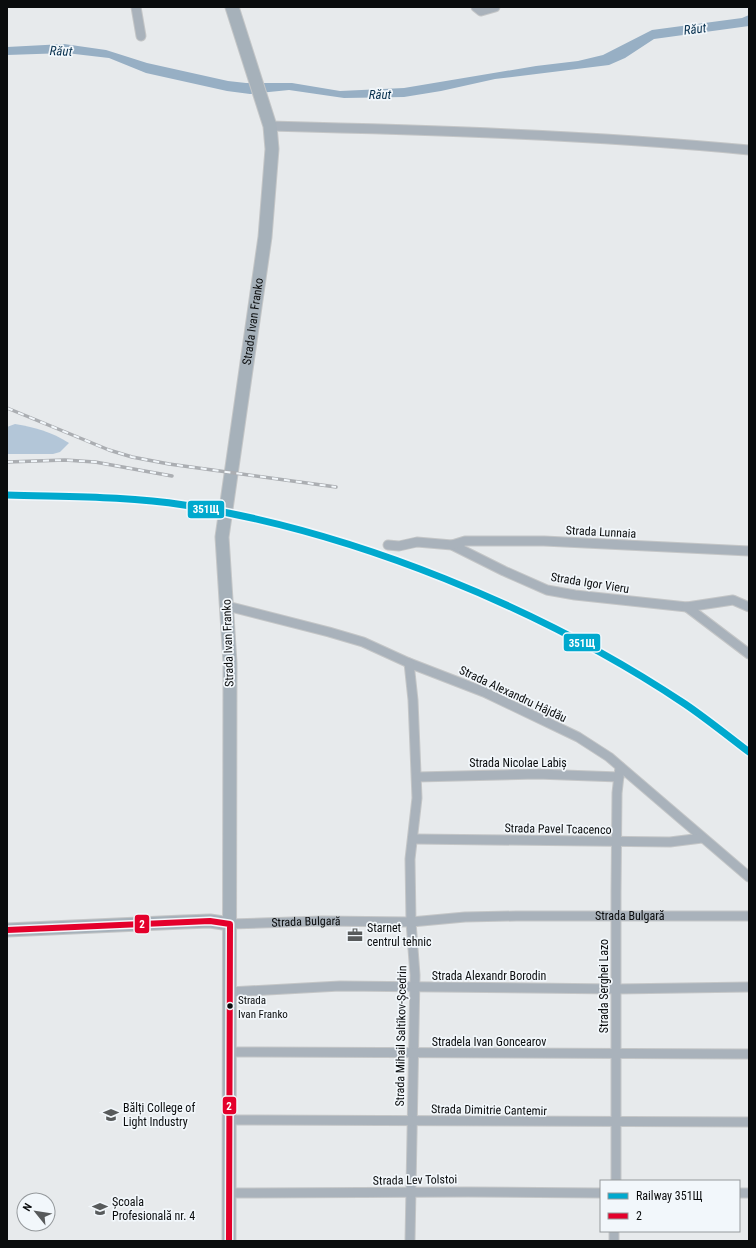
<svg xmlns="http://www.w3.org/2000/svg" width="756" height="1248" viewBox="0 0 756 1248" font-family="'Roboto Condensed',sans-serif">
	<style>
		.forest { fill: #b3c6d8 }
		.water { fill: #97afc4 }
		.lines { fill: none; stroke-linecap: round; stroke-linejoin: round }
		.street-casing { stroke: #c4c6c7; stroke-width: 11 }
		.secondary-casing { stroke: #c4c6c7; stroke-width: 15 }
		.street { stroke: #a9b2bb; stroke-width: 9 }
		.secondary { stroke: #a6b1ba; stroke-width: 13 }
		.rail-casing { stroke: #abaeb2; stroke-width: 3.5 }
		.rail { stroke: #f2f7fb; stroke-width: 2; stroke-dasharray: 6; stroke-linecap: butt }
		.bus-1-casing { stroke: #f2f7fb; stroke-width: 9 }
		.bus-1 { stroke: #e4002b; stroke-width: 6 }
		.rail-1-casing { stroke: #f2f7fb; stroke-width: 10 }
		.rail-1 { stroke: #00a9ce; stroke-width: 7 }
		.bus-dot { fill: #0a0c0d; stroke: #f2f7fb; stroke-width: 1.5 }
		.labels { text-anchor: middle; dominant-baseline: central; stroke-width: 3.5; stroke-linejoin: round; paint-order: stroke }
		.bus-label { font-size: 11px; fill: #0a0c0d; stroke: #f2f7fb; text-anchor: start }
		.street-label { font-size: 12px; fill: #0a0c0d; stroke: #f2f7fb }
		.poi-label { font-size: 12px; fill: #0a0c0d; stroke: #f2f7fb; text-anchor: start }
		.water-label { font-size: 13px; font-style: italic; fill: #07304e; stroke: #f2f7fb }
		.line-badge { stroke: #f2f7fb; stroke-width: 1.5 }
		.badge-label { font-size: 11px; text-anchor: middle; font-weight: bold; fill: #fff }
	</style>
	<rect width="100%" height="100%" fill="#e7eaec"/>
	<path class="forest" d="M15,424C34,427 52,432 69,443L60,452L53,454H7V427Z"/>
	<path class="water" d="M749,15V26L654,39L625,58L609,65L495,79L441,91L404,97L344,98L289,90L250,94L227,91L146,73L109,58L66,53L7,55V47L64,44L106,50L147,63L228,81L246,83H292L340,91L404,88L536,66L578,61L603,55L652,30L742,18Z"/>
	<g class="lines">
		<g class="street-casing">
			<g id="street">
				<path d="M136,7L141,36"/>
				<path d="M476,7L481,11L495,7"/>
				<path d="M270,126C430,130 590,135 749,150"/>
				<path d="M388,545L399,546L417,542L452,545L504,571L547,590L575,595L687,607L733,600L749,607"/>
				<path d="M452,545L465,541H544L749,551"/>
				<path d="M227,606L329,632L363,642L409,663L484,692L578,737L609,757L749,877"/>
				<path d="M687,607L749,654"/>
				<path d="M409,663L413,700L417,798L410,859L411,922L415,975L410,1241"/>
				<path d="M417,777L537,774L619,777"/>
				<path d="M414,839L670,842L702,838"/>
				<path id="s1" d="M230,924L322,921L411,922L465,917L516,916H749"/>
				<path d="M230,992L340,986L617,989L749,987"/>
				<path d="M229,1052L749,1054"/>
				<path d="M229,1120L749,1122"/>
				<path d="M616,1181V892L617,793L620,767"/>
				<path d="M228,1193L468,1192L601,1193"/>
				<path d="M739,1193H749"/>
				<path d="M614,1241V1231"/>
			</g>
		</g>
		<g class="secondary-casing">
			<g id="secondary">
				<path d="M7,930L183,922L210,921L230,924"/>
				<path id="s2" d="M229,1241L230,663L222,537L265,237L272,149L270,126L232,7"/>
			</g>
		</g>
		<use href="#street" class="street"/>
		<use href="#secondary" class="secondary"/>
		<g class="rail-casing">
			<path id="rail" d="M7,408L109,450L132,457L169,464L336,487
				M7,462L65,460L95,462L172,476"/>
		</g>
		<use href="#rail" class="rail"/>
		<g class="bus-1-casing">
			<path id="bus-1" d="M7,930L210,921L230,924L229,1241"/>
		</g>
		<use href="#bus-1" class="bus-1"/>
		<g class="rail-1-casing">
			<path id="rail-1" d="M7,495C65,497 126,496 184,505C355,532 541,608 685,704C707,719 728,736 749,752"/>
		</g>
		<use href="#rail-1" class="rail-1"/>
	</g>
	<defs>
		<g id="office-bare" transform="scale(1.2)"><path d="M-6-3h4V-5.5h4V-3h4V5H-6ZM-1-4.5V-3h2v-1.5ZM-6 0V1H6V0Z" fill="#575a5b" stroke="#f2f7fb" stroke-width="2.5" paint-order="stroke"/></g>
		<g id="university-bare" transform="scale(1.2)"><path d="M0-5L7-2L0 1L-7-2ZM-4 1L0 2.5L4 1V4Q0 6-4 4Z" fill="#575a5b" stroke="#f2f7fb" stroke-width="2.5" paint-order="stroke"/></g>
		<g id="school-bare" transform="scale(1.2)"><path d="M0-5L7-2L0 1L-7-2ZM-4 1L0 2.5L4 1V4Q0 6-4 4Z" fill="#575a5b" stroke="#f2f7fb" stroke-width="2.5" paint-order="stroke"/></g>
	</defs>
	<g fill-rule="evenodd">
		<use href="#office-bare" x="355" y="935"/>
		<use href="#university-bare" x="111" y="1115"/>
		<use href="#school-bare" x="100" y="1209"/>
	</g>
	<circle class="bus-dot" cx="230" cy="1006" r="3.5"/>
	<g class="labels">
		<g class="bus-label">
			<text x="238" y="1000">Strada<tspan x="238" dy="14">Ivan Franko</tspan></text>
		</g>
		<g class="street-label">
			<text stroke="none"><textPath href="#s2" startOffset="922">Strada Ivan Franko</textPath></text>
			<text transform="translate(601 532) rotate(3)">Strada Lunnaia</text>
			<text transform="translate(590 583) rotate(9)">Strada Igor Vieru</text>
			<text transform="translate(228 643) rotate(-92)">Strada Ivan Franko</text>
			<text transform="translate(513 694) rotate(25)">Strada Alexandru Hâjdău</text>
			<text x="518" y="763">Strada Nicolae Labiș</text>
			<text transform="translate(558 829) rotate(1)">Strada Pavel Tcacenco</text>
			<text stroke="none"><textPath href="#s1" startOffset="400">Strada Bulgară</textPath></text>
			<text stroke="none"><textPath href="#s1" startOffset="76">Strada Bulgară</textPath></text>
			<text x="489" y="976">Strada Alexandr Borodin</text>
			<text transform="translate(604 986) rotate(-90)">Strada Serghei Lazo</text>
			<text transform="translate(401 1036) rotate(-89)">Strada Mihail Saltîkov-Șcedrin</text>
			<text x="489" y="1042">Stradela Ivan Goncearov</text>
			<text transform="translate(489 1110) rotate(1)">Strada Dimitrie Cantemir</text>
			<text transform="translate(415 1180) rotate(-1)">Strada Lev Tolstoi</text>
		</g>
		<g class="poi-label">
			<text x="367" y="928">Starnet<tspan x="367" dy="14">centrul tehnic</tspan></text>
			<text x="123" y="1108">Bălți College of<tspan x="123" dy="14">Light Industry</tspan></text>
			<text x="112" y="1202">Școala<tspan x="112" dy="14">Profesională nr. 4</tspan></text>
		</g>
		<g class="water-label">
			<text transform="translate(695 29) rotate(-7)">Răut</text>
			<text transform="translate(61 51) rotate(2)">Răut</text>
			<text x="380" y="94">Răut</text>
		</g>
	</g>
	<g class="line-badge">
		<rect x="187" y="500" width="38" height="19" rx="4" fill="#00a9ce"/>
		<rect x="563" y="633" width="38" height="19" rx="4" fill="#00a9ce"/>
		<rect x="134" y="914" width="16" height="20" rx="4" fill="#e4002b"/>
		<rect x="222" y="1096" width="15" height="19" rx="4" fill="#e4002b"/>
	</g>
	<g class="badge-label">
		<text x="206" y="513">351Щ</text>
		<text x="582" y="647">351Щ</text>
		<text x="142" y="928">2</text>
		<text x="229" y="1110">2</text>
	</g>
	<rect width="756" height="1248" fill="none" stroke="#0a0c0d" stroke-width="16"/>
	<rect x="600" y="1180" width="140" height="52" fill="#f2f7fb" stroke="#95999c"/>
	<rect x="608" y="1193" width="20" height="6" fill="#00a9ce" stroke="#95999c"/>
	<text x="636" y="1200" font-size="12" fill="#0a0c0d">Railway 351Щ</text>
	<rect x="608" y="1213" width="20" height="6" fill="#e4002b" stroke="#95999c"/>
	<text x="636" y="1220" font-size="12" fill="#0a0c0d">2</text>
	<g transform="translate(36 1212) rotate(300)"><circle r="19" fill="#f2f7fb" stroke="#95999c"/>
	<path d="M0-3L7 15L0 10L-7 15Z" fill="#575a5b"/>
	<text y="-6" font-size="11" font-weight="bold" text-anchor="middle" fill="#0a0c0d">N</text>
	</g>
</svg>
